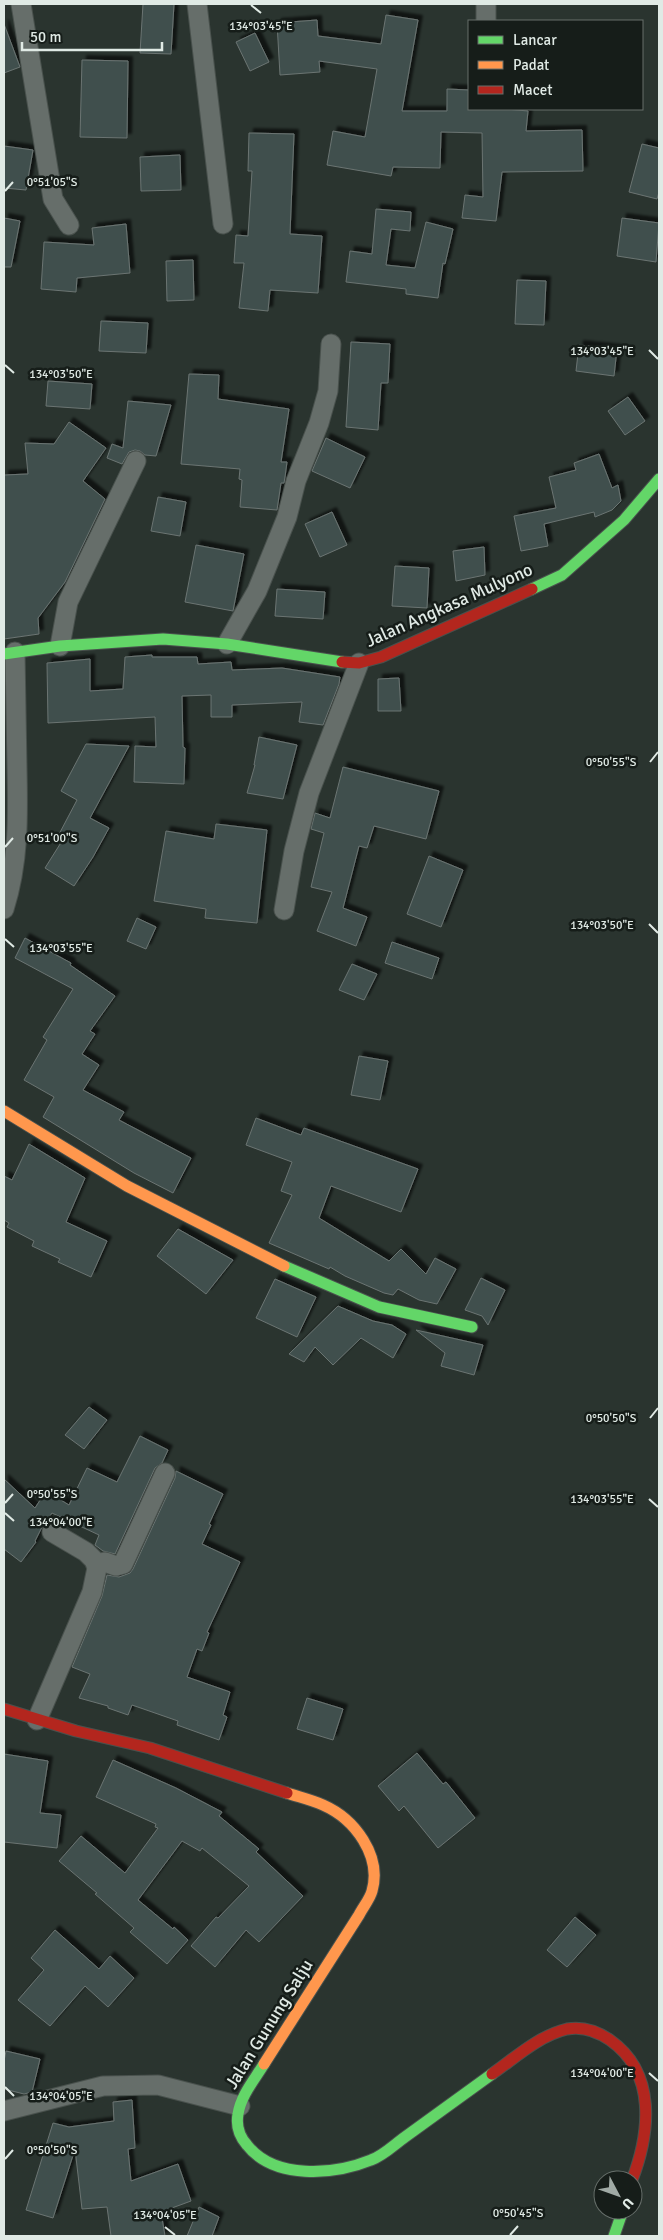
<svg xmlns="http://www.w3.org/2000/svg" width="663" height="2240" viewBox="0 0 663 2240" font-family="Signika,sans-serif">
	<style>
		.building { fill: #40504e; stroke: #6b7472; filter: url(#shadow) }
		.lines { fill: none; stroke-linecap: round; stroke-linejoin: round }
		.street-casing { stroke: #49514d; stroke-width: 21 }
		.fast-casing { stroke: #49514d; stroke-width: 13 }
		.slow-casing { stroke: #49514d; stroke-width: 13 }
		.jam-casing { stroke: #49514d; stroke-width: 13 }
		.street { stroke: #666e6a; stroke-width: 19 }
		.fast { stroke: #63d668; stroke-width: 11 }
		.slow { stroke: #ff974d; stroke-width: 11 }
		.jam { stroke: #b3261e; stroke-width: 11 }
		.ticks { fill: none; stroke: #e0eae5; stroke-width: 2 }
		.labels { text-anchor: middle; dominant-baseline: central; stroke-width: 5; stroke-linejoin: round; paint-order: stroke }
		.street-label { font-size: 18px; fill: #e0eae5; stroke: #161d19 }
		.ticks-label { font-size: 12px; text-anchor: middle; fill: #e0eae5; stroke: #161d19; stroke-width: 5; stroke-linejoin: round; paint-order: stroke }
	</style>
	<defs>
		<filter id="shadow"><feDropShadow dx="4.5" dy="-4.5" stdDeviation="1" flood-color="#0009"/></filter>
	</defs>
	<rect width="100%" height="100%" fill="#2a342f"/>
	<path class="building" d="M143,4H174L171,54L140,53Z
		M386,15L418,20L402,111H447V89L469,90V109H506L528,111L526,131L582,130L583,171L502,172L496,221L462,218L465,195L483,197L482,133L441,132L440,168L393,167L391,176L327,165L333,131L365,137L377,69L319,61L320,72L280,75L277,23L317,20L318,36L381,44Z
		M4,24L20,67L4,73Z
		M255,33L269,62L250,71L236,42Z
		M82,60L128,61L127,138L80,137Z
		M249,133L294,134L290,234L322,236L318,293L270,290L268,311L239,308L244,263H234L236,235L248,236L252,171H248Z
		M642,144L659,148V192L657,199L629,192Z
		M4,146L33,150L26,190L4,188Z
		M180,155L181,190L141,191L140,157Z
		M376,209L411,212L410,231L391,229L386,265L415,268L426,222L453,229L445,264L443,263L438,298L406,294V289L346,282L350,251L372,254Z
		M4,218L20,221L11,267H4Z
		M622,218L659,223L656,262L617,256Z
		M126,224L130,273L77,278L76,292L41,289L44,242L94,245L92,228Z
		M193,260L194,300L167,301L166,261Z
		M517,280L546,281L544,325L515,324Z
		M101,321L148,323L146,353L99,351Z
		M351,342L390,344L388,383H381L378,430L346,427Z
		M579,345L617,349L614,376L576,371Z
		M189,374L219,375L218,399L289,409L281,462H287L285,477L284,483H281L277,510L240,507L242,480L239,479L240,469L181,464Z
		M48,381L92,384L90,409L46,406Z
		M628,397L645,421L625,435L608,411Z
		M128,401L171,405L156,456L145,455L140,451L135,450L129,452L122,464L107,458L112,444L123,448Z
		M69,422L106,448L83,481L105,499L65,582L38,618L39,634L4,639V475L28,474L25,443L54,444Z
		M326,438L365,457L350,488L312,471Z
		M599,454L612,488L618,485L621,501L612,510L595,517L594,512L544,524L548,546L521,551L514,516L556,508L549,477L576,470L574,463Z
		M158,497L186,502L180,536L151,531Z
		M332,512L347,545L320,557L305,524Z
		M196,545L244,554L233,611L185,602Z
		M484,547L485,575L456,581L453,551Z
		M395,566L429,568L427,608L392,606Z
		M277,589L325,592L323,619L275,616Z
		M152,655V657H197L198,664L231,662L232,670L282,668L340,677L339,684L323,725L299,722L302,702L232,705V717H211V695L182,696L183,747L185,748L184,784L134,782L135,746L156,747L155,717L48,723L47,663L90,659V691L123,689L125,657Z
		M399,678L401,711H378V679Z
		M259,737L297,745L283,799L247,793L255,765H254Z
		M86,744L129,746L90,818L109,828L93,857L74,886L45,868L62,841L57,838L77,800L61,791Z
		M343,767L439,791L426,839L374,826L367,848L359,846L343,908L367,917L356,946L317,931L332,892L311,887L324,833L311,829L315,813L330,818Z
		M216,824L267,830L257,923L205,918L206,909L154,901L166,831L214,839Z
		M429,856L463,870L441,927L407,914Z
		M137,918L156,927L146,949L127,941Z
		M25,938L71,963L70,965L115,996L90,1031L95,1034L82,1054L99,1065L83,1090L124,1112L119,1120L191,1158L173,1193L134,1173L43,1117L54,1097L24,1080L47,1040L43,1037L73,989L15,958Z
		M392,942L439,958L432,979L385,963Z
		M352,964L377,974L364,1000L339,990Z
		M359,1056L388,1061L380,1100L351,1095Z
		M256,1118L301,1135L304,1128L418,1169L401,1212L331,1186L319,1218L389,1261L401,1249L426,1274L435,1258L456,1269L437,1304L419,1300L398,1289L393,1295L384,1293L345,1276L330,1267L329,1269L269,1243L292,1195L281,1191L292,1162L246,1145Z
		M29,1144L85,1178L66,1222L107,1241L91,1277L58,1262L60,1259L32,1246L34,1241L7,1227L9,1223L4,1220V1176L12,1180Z
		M178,1229L233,1260L206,1294L157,1256Z
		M481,1278L505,1290L488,1325L482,1316L465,1310Z
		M275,1279L316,1297L297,1337L256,1318Z
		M338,1306L373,1321L392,1325L406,1334L393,1358L361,1338L333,1365L315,1347L304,1362L289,1354Z
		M416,1330L483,1345L474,1375L441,1366L445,1353Z
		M89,1407L107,1420L84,1449L65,1435Z
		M140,1436L168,1450L162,1463L155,1468L115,1554L103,1551L95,1545L99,1535L52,1513L42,1527L35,1541L36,1542L21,1562L4,1549V1479L35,1508L46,1491L69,1505L87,1468L117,1482Z
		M176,1471L223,1494L209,1524L211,1525L202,1544L240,1562L207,1632L209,1633L202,1651L197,1649L187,1677L230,1692L223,1715L227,1717L219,1740L177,1725L178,1721L132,1705L128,1715L108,1708V1706L79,1698L90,1674L72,1667L102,1596L107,1575L119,1577L130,1573L133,1569L175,1478Z
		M307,1698L343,1709L333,1740L297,1729Z
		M417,1753L443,1784L446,1782L475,1818L438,1848L404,1806L399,1811L378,1786Z
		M4,1754L48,1761L40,1813L61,1815L57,1848L4,1842Z
		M113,1760L176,1788L222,1812L219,1816L259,1849L256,1852L303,1896L259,1942L246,1930L215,1967L191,1946L216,1917L218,1918L249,1886L202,1848L200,1851L182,1841L138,1900L173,1929L174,1927L188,1940L167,1964L130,1932L134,1928L95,1894L97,1893L59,1861L81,1836L125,1873L158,1828L155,1827L156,1824L96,1797Z
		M575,1917L596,1935L567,1967L547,1950Z
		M55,1930L99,1969L110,1956L134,1978L108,2007L85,1986L50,2026L18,2000L44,1970L31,1958Z
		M6,2051L40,2059L32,2092L24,2094L4,2089V2061Z
		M132,2100L135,2148L128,2149L131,2181L178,2164L191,2201L161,2212L165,2236H111L107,2207L82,2209L75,2149L53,2218L26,2210L53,2123L69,2127L114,2121L113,2102Z
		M199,2207L219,2217L212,2236H187Z"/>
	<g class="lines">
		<g class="street-casing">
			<path id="street" d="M21,4L53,199L69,225
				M197,4L223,224
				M486,21V4
				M227,644L257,591L287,517L296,481L319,423L328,391L331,344
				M60,646L68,602L136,461
				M4,909C19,862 18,816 17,768C16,729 16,691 15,652
				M284,910L294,851L309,793L359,663
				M96,1564L105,1562L116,1566L123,1564L165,1473
				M37,1720L92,1592L97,1568L94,1560L86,1552L52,1532
				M4,2111L103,2086L158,2085L240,2106"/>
		</g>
		<g class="fast-casing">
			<path id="fast" d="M532,589L562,575L624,520L659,479
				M4,654L60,646L163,639L227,644L342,662
				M284,1266L379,1307L472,1327
				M264,2064C255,2079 241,2095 238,2114C236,2125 239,2136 247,2145C274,2180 334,2175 371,2160C383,2156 395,2144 405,2137C434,2116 463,2095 492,2074
				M614,2236L623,2210"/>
		</g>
		<g class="slow-casing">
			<path id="slow" d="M4,1111L127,1186L284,1266
				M264,2064L359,1915C363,1907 370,1899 372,1891C382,1856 355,1819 323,1805C312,1800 299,1797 287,1793"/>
		</g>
		<g class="jam-casing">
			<path id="jam" d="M342,662L359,663L381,657L532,589
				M4,1709L76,1731L150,1748L287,1793
				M492,2074C515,2058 538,2036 567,2029C583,2026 597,2031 610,2040C657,2073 650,2133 632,2180"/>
		</g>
		<use href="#street" class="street"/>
		<use href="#fast" class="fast"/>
		<use href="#slow" class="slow"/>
		<use href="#jam" class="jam"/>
	</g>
	<path class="ticks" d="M251,5L261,13M5,191L13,182M649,350L658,359M5,365L14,373M650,762L658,752M5,847L13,838M649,924L658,933M5,939L14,947M650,1418L658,1408M649,1499L658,1507M5,1503L13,1494M5,1513L14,1521M649,2073L658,2081M5,2087L14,2096M5,2159L13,2150M165,2227L175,2235M510,2235L518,2226"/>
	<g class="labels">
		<g class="street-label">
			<text transform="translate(449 605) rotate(-24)">Jalan Angkasa Mulyono</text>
			<text transform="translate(269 2024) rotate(-58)">Jalan Gunung Salju</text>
		</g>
	</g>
	<g class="ticks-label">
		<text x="261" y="30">134°03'45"E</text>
		<text x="52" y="186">0°51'05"S</text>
		<text x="602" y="355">134°03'45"E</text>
		<text x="61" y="378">134°03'50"E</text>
		<text x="611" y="766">0°50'55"S</text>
		<text x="52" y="842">0°51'00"S</text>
		<text x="602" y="929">134°03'50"E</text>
		<text x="61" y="952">134°03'55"E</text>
		<text x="611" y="1422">0°50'50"S</text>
		<text x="52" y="1498">0°50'55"S</text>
		<text x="602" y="1503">134°03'55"E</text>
		<text x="61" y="1526">134°04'00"E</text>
		<text x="602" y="2077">134°04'00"E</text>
		<text x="61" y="2100">134°04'05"E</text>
		<text x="52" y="2154">0°50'50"S</text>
		<text x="518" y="2217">0°50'45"S</text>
		<text x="165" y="2219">134°04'05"E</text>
	</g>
	<rect width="663" height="2240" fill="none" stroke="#e0eae5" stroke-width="10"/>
	<rect x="468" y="20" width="175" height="90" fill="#161d19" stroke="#676f6b"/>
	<rect x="478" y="36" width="25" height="8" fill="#63d668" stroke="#676f6b"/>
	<text x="513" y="45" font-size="15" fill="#e0eae5">Lancar</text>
	<rect x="478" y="61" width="25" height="8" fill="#ff974d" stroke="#676f6b"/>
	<text x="513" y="70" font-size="15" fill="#e0eae5">Padat</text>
	<rect x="478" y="86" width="25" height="8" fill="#b3261e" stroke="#676f6b"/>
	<text x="513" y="95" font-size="15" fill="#e0eae5">Macet</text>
	<g transform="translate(618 2195) rotate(131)"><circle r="24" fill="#161d19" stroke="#676f6b"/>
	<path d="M0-4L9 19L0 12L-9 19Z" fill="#a0aaa5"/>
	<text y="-8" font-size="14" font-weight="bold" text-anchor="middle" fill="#e0eae5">U</text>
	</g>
	<path d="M22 42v8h140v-8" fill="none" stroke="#e0eae5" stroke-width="2.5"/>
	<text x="30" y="42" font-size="15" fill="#e0eae5" stroke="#161d19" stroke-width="4" paint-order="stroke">50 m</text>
</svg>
